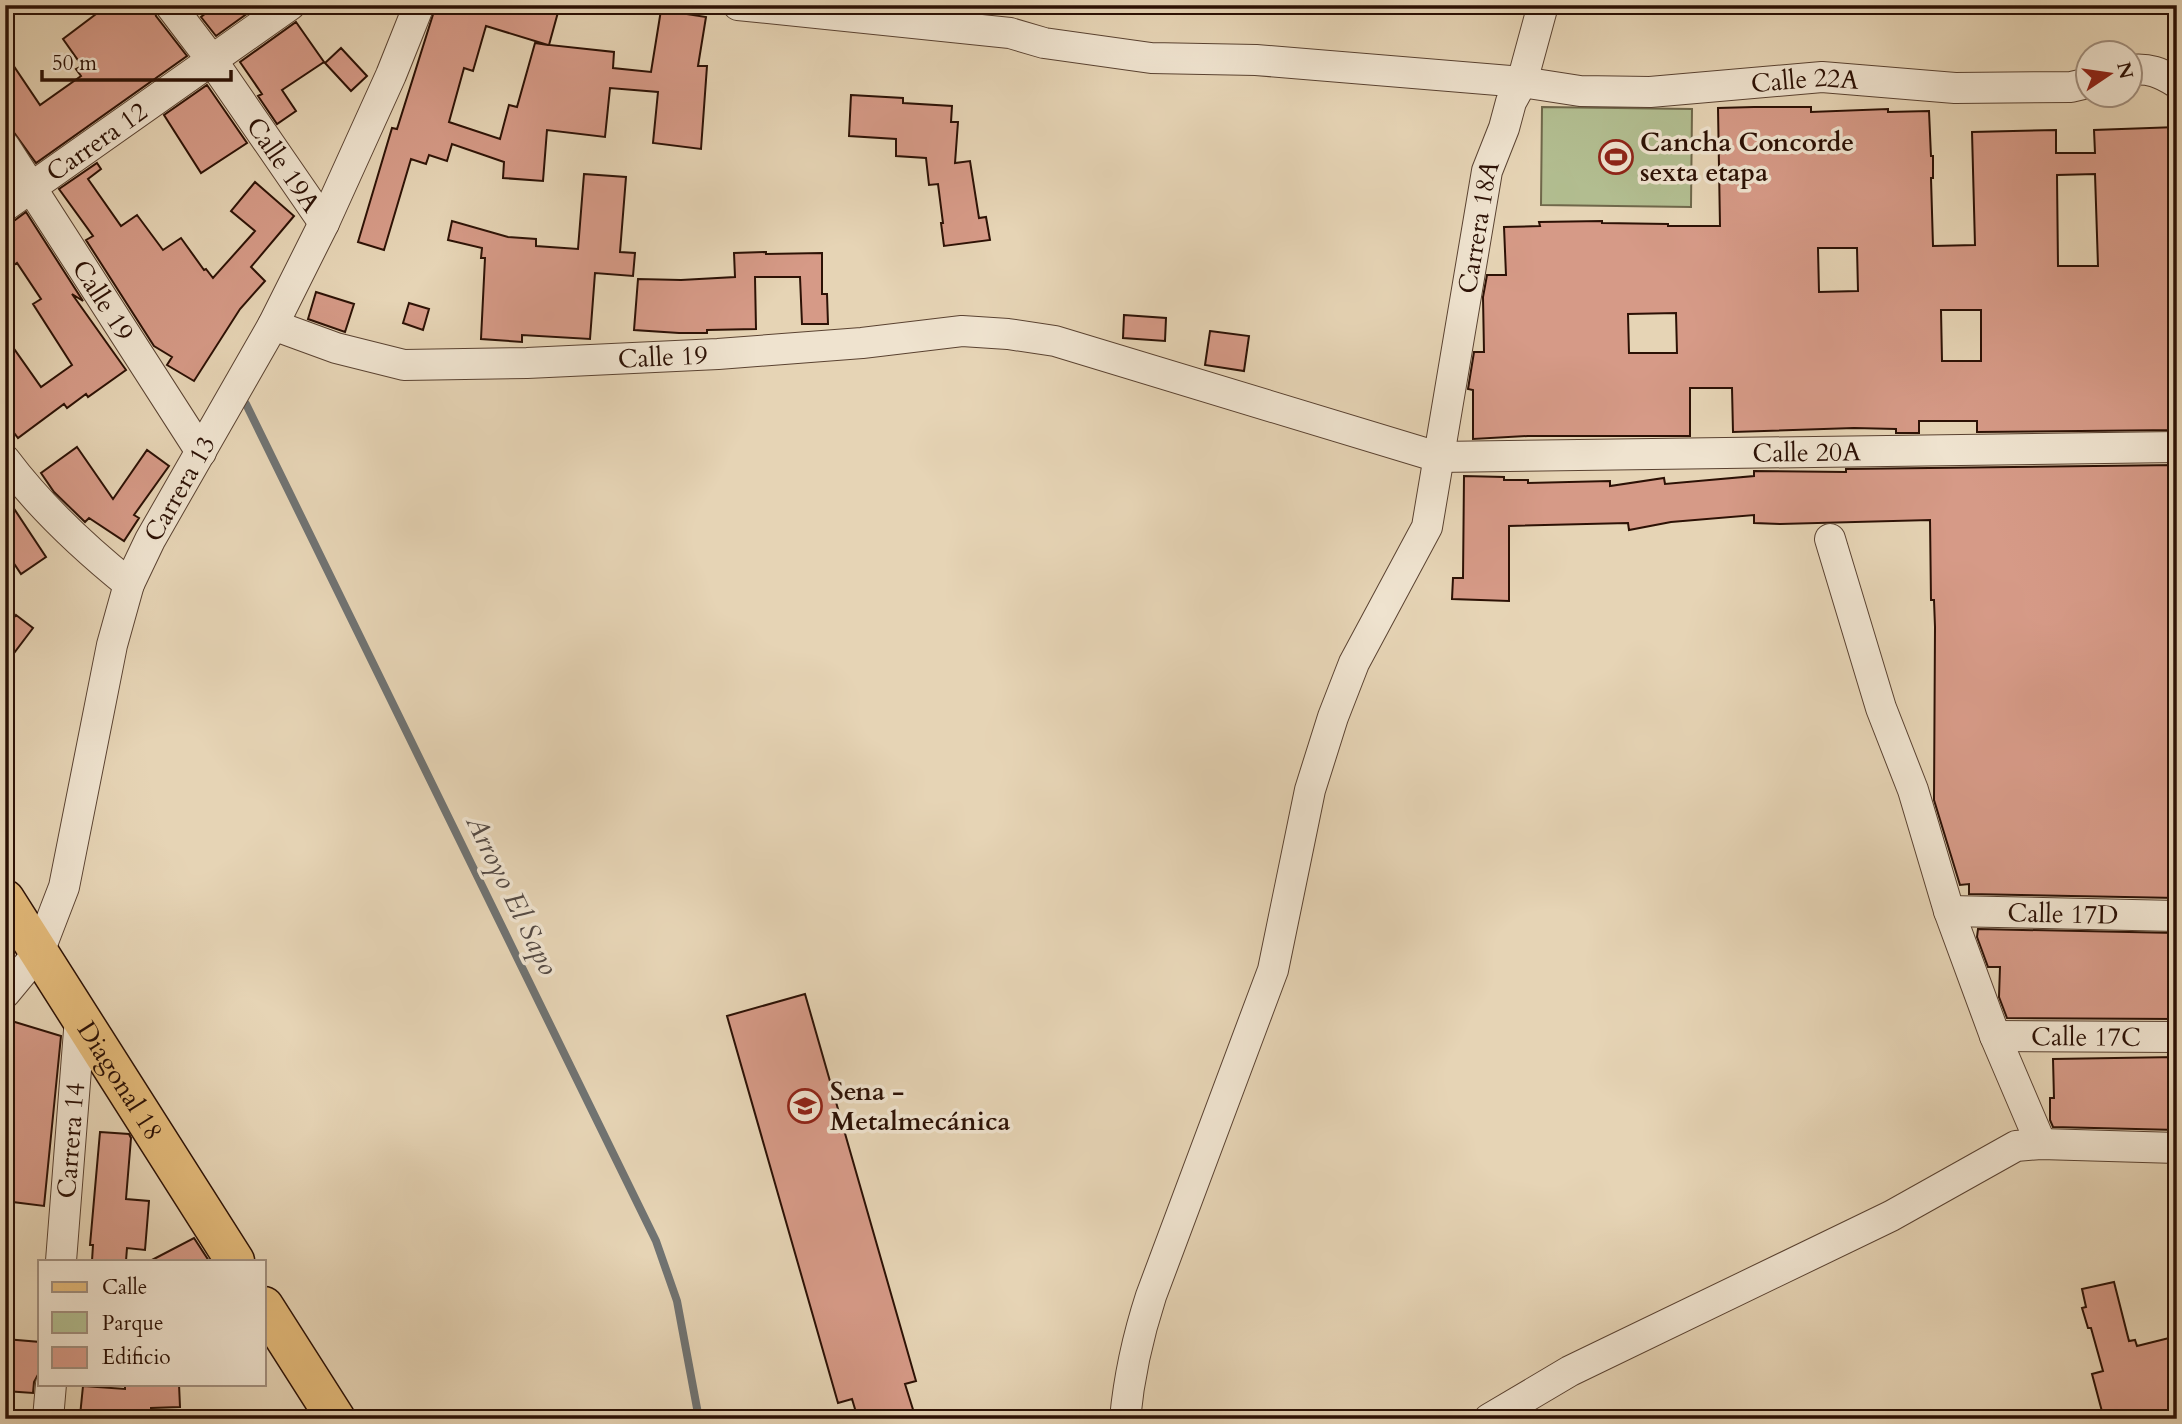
<svg xmlns="http://www.w3.org/2000/svg" width="2182" height="1424" viewBox="0 0 2182 1424" font-family="Cardo,serif">
	<style>
		.green { fill: #b2bd90; stroke: #6f674a; stroke-width: 2 }
		.lines { fill: none; stroke-linecap: round; stroke-linejoin: round }
		.stream { stroke: #707372; stroke-width: 8 }
		.building { fill: #d69a87; stroke: #2c1105; stroke-width: 2; fill-rule: evenodd }
		.minor-casing { stroke: #5a4231; stroke-width: 32 }
		.major-casing { stroke: #2c1105; stroke-width: 41 }
		.minor { stroke: #efe3cf; stroke-width: 30 }
		.major { stroke: #e3ba7a; stroke-width: 38 }
		.labels { text-anchor: middle; dominant-baseline: central; stroke-width: 7; stroke-linejoin: round; paint-order: stroke }
		.street-label { font-size: 26px; fill: #2c1105; stroke: #efe3cf }
		.poi-label { font-size: 26px; font-weight: bold; fill: #2c1105; stroke: #efe3cf; text-anchor: start }
		.water-label { font-size: 28px; font-style: italic; fill: #544a44; stroke: #efe3cf }
	</style>
	<rect width="100%" height="100%" fill="#e6d4b5"/>
	<filter id="stains"><feTurbulence type="fractalNoise" baseFrequency=".00286" numOctaves="4"/><feColorMatrix values="0 0 0 0 .2 0 0 0 0 .09 0 0 0 0 .02 0 0 0 .5 -.17"/></filter>
	<radialGradient id="worn" r=".72"><stop offset=".6" stop-color="#630" stop-opacity="0"/><stop offset="1" stop-color="#630" stop-opacity=".3"/></radialGradient>
	<path class="green" d="M1542,107L1692,109L1691,207L1541,205Z"/>
	<g class="lines">
		<path class="stream" d="M246,404L656,1241L677,1301L699,1419"/>
	</g>
	<path class="building" d="M108,5H153L156,16L187,56L36,163L5,120V53L40,105L81,76L76,69L82,66L63,39Z
		M216,5H259L216,36L201,17Z
		M436,5H560L549,45L614,52L613,68L651,72L661,10L706,17L698,66H707L701,149L653,143L658,92L610,88L605,137L547,130L543,181L503,178L504,162L452,144L447,161L429,155L426,164L411,159L384,250L358,242L392,128L397,129ZM486,26L548,45L535,43L517,107L509,105L500,139L449,122L464,68L473,71Z
		M296,22L324,62L282,90L296,111L277,124L258,96L262,94L240,62Z
		M341,48L367,76L351,91L325,63Z
		M207,85L247,143L201,173L164,115Z
		M851,95L903,98V103L952,106L951,122H958L955,163L970,161L979,218L986,217L990,240L944,246L941,223H943L938,184L929,185L926,158L896,156V139L849,136Z
		M1754,107H1811V112L1888,109V112L1929,111L1931,156H1933V178H1931L1933,246L1975,245L1972,132L2056,130V153H2095L2094,130L2177,127V430L1977,432V421H1919V433H1896V429L1854,428L1733,432L1732,388H1690V436H1528L1473,439V390L1468,389L1474,352H1484L1483,297L1487,275H1506L1504,227L1540,226L1539,222L1602,221V223L1668,224V226H1720L1718,108ZM2095,174L2098,266H2058L2057,175ZM1818,248H1857L1858,291L1819,292ZM1941,310H1981V361H1942ZM1676,313L1677,353H1629L1628,314Z
		M97,163L101,169L88,179L121,226L137,215L163,250L181,238L204,270L206,269L213,278L255,231L231,211L255,182L294,216L251,267L265,281L240,309L194,381L167,365L172,357L154,346L86,240L93,236L59,189Z
		M584,174L626,177L620,252L635,253L633,276L595,273L590,339L522,335V342L481,339L485,258H481L482,248L448,240L452,221L508,237L536,239V246L578,249Z
		M26,212L83,301L72,294L126,370L88,397L86,394L67,408L64,404L18,438L5,421V336L41,387L72,365L33,304L41,299L17,263L5,271V223L15,220Z
		M766,252V254L822,253V294H827L828,324H802L800,277H755L756,329L707,330V333H679L634,330L638,279L681,280L735,277L734,253Z
		M316,292L354,304L345,332L308,319Z
		M409,303L429,309L423,330L403,323Z
		M1124,315L1166,318L1165,341L1123,338Z
		M1210,331L1249,336L1244,371L1205,365Z
		M77,447L113,499L147,450L169,466L134,515L139,518L124,541L89,518L85,522L54,492L41,473Z
		M2177,465V683L2171,759H2177L2174,810L2177,898L1969,894V884L1960,885L1934,800L1935,627L1934,600H1931L1930,520L1780,524L1754,523V515L1671,522L1629,530L1628,523L1509,526V601L1452,599L1453,578H1463L1464,476L1504,477V480H1528V483L1610,481V486L1664,478L1665,484L1754,476V471L1846,472V469Z
		M5,495L46,557L21,574L5,550Z
		M16,615L33,628L5,665V629Z
		M1978,929L2177,933V1019L2007,1018L1999,997L2000,967H1988L1977,937Z
		M805,994L916,1381L905,1384L916,1419H858L852,1399L838,1403L727,1016Z
		M5,1019L61,1036L44,1206L5,1201Z
		M2177,1057V1130L2053,1127L2050,1120V1098H2054L2053,1059Z
		M100,1132L129,1134L131,1138L126,1199L149,1201L145,1250L127,1248L126,1261H92L93,1245H90Z
		M194,1238L209,1261H150Z
		M2114,1282L2129,1341L2135,1340L2137,1346L2177,1336V1419H2104L2092,1374L2103,1371L2091,1328H2088L2082,1308L2086,1307L2082,1289Z
		M5,1339L40,1342V1371L34,1382L33,1393L5,1391Z
		M125,1384H179L180,1407L151,1408V1418L80,1416L83,1386L125,1389Z"/>
	<g class="lines">
		<g class="minor-casing">
			<g id="minor">
				<path id="s1" d="M170,5L211,59L324,223"/>
				<path id="s2" d="M738,5L1010,33L1044,43L1151,58L1256,60L1522,82L1580,91L1650,92L1822,77L1955,88L2071,87L2088,83"/>
				<path d="M2130,70C2149,68 2160,72 2177,83"/>
				<path id="s3" d="M5,147L201,452"/>
				<path id="s4" d="M5,206L290,5"/>
				<path id="s5" d="M273,325L336,348L404,365L527,363L718,354L862,343L962,331L1008,334L1055,341L1438,457L2177,447"/>
				<path d="M5,460C41,508 83,547 129,584"/>
				<path d="M1830,539L1881,708L1913,790L1949,911L1995,1036L2041,1144"/>
				<path id="s6" d="M1949,911L2177,916"/>
				<path id="s7" d="M5,993L39,952L64,887L112,645L129,584L150,540L273,325L324,223L391,75L419,5"/>
				<path id="s8" d="M1995,1036L2177,1037"/>
				<path id="s9" d="M61,1261L80,1018"/>
				<path d="M48,1419L51,1384"/>
				<path id="s10" d="M1125,1419C1129,1376 1138,1336 1151,1296L1273,970L1310,790L1333,717L1354,663L1427,527L1487,171L1504,128L1511,102L1522,82L1543,5"/>
				<path d="M1489,1419L1570,1371L1891,1216L2016,1146L2041,1144L2177,1148"/>
			</g>
		</g>
		<g class="major-casing">
			<g id="major">
				<path id="s11" d="M5,899L235,1261"/>
				<path d="M264,1306L336,1419"/>
			</g>
		</g>
		<use href="#minor" class="minor"/>
		<use href="#major" class="major"/>
	</g>
	<defs>
		<g id="stadium-ring" transform="scale(1.75)"><circle r="9.5" fill="#efe3cf" stroke="#8f2418" stroke-width="1.5"/><path d="M0-5a6.5 5 0 1 0 0 10a6.5 5 0 1 0 0-10ZM-3.5-1.8h7v3.6h-7Z" fill="#8f2418"/></g>
		<g id="university-ring" transform="scale(1.75)"><circle r="9.5" fill="#efe3cf" stroke="#8f2418" stroke-width="1.5"/><path d="M0-5L7-2L0 1L-7-2ZM-4 1L0 2.5L4 1V4Q0 6-4 4Z" fill="#8f2418"/></g>
	</defs>
	<g fill-rule="evenodd">
		<use href="#stadium-ring" x="1616" y="157"/>
		<use href="#university-ring" x="805" y="1106"/>
	</g>
	<g class="labels">
		<g class="street-label">
			<text stroke="none"><textPath href="#s2" startOffset="1073">Calle 22A</textPath></text>
			<text stroke="none"><textPath href="#s4" startOffset="112">Carrera 12</textPath></text>
			<text stroke="none"><textPath href="#s1" startOffset="196">Calle 19A</textPath></text>
			<text stroke="none"><textPath href="#s10" startOffset="1251">Carrera 18A</textPath></text>
			<text stroke="none"><textPath href="#s3" startOffset="182">Calle 19</textPath></text>
			<text stroke="none"><textPath href="#s5" startOffset="396">Calle 19</textPath></text>
			<text stroke="none"><textPath href="#s5" startOffset="1559">Calle 20A</textPath></text>
			<text stroke="none"><textPath href="#s7" startOffset="541">Carrera 13</textPath></text>
			<text stroke="none"><textPath href="#s6" startOffset="114">Calle 17D</textPath></text>
			<text stroke="none"><textPath href="#s8" startOffset="91">Calle 17C</textPath></text>
			<text stroke="none"><textPath href="#s11" startOffset="215">Diagonal 18</textPath></text>
			<text stroke="none"><textPath href="#s9" startOffset="121">Carrera 14</textPath></text>
		</g>
		<g class="poi-label">
			<text x="1640" y="142">Cancha Concorde<tspan x="1640" dy="30">sexta etapa</tspan></text>
			<text x="830" y="1091">Sena -<tspan x="830" dy="30">Metalmecánica</tspan></text>
		</g>
		<g class="water-label">
			<text transform="translate(512 895) rotate(64)">Arroyo El Sapo</text>
		</g>
	</g>
	<rect width="2182" height="1424" fill="none" stroke="#e6d4b5" stroke-width="28"/>
	<rect x="7" y="7" width="2168" height="1410" fill="none" stroke="#2c1105" stroke-width="3.5"/>
	<rect x="14" y="14" width="2154" height="1396" fill="none" stroke="#2c1105" stroke-width="2"/>
	<rect x="38" y="1260" width="228" height="126" fill="#efe3cf" stroke="#a18f7e" stroke-width="2"/>
	<rect x="52" y="1282" width="35" height="10" fill="#e3ba7a" stroke="#a18f7e" stroke-width="2"/>
	<text x="102" y="1294" font-size="21" fill="#2c1105">Calle</text>
	<rect x="52" y="1312" width="35" height="21" fill="#b2bd90" stroke="#a18f7e" stroke-width="2"/>
	<text x="102" y="1330" font-size="21" fill="#2c1105">Parque</text>
	<rect x="52" y="1347" width="35" height="21" fill="#d69a87" stroke="#a18f7e" stroke-width="2"/>
	<text x="102" y="1364" font-size="21" fill="#2c1105">Edificio</text>
	<g transform="translate(2109 74) rotate(77)"><circle r="33" fill="#efe3cf" stroke="#a18f7e" stroke-width="2"/>
	<path d="M0-5L12 26L0 18L-12 26Z" fill="#8f2418"/>
	<text y="-10" font-size="19" font-weight="bold" text-anchor="middle" fill="#2c1105">N</text>
	</g>
	<path d="M42 70v10h189v-10" fill="none" stroke="#2c1105" stroke-width="3.5"/>
	<text x="52" y="70" font-size="21" fill="#2c1105" stroke="#efe3cf" stroke-width="5" paint-order="stroke">50 m</text>
	<rect width="100%" height="100%" filter="url(#stains)"/>
	<rect width="100%" height="100%" fill="url(#worn)"/>
</svg>
